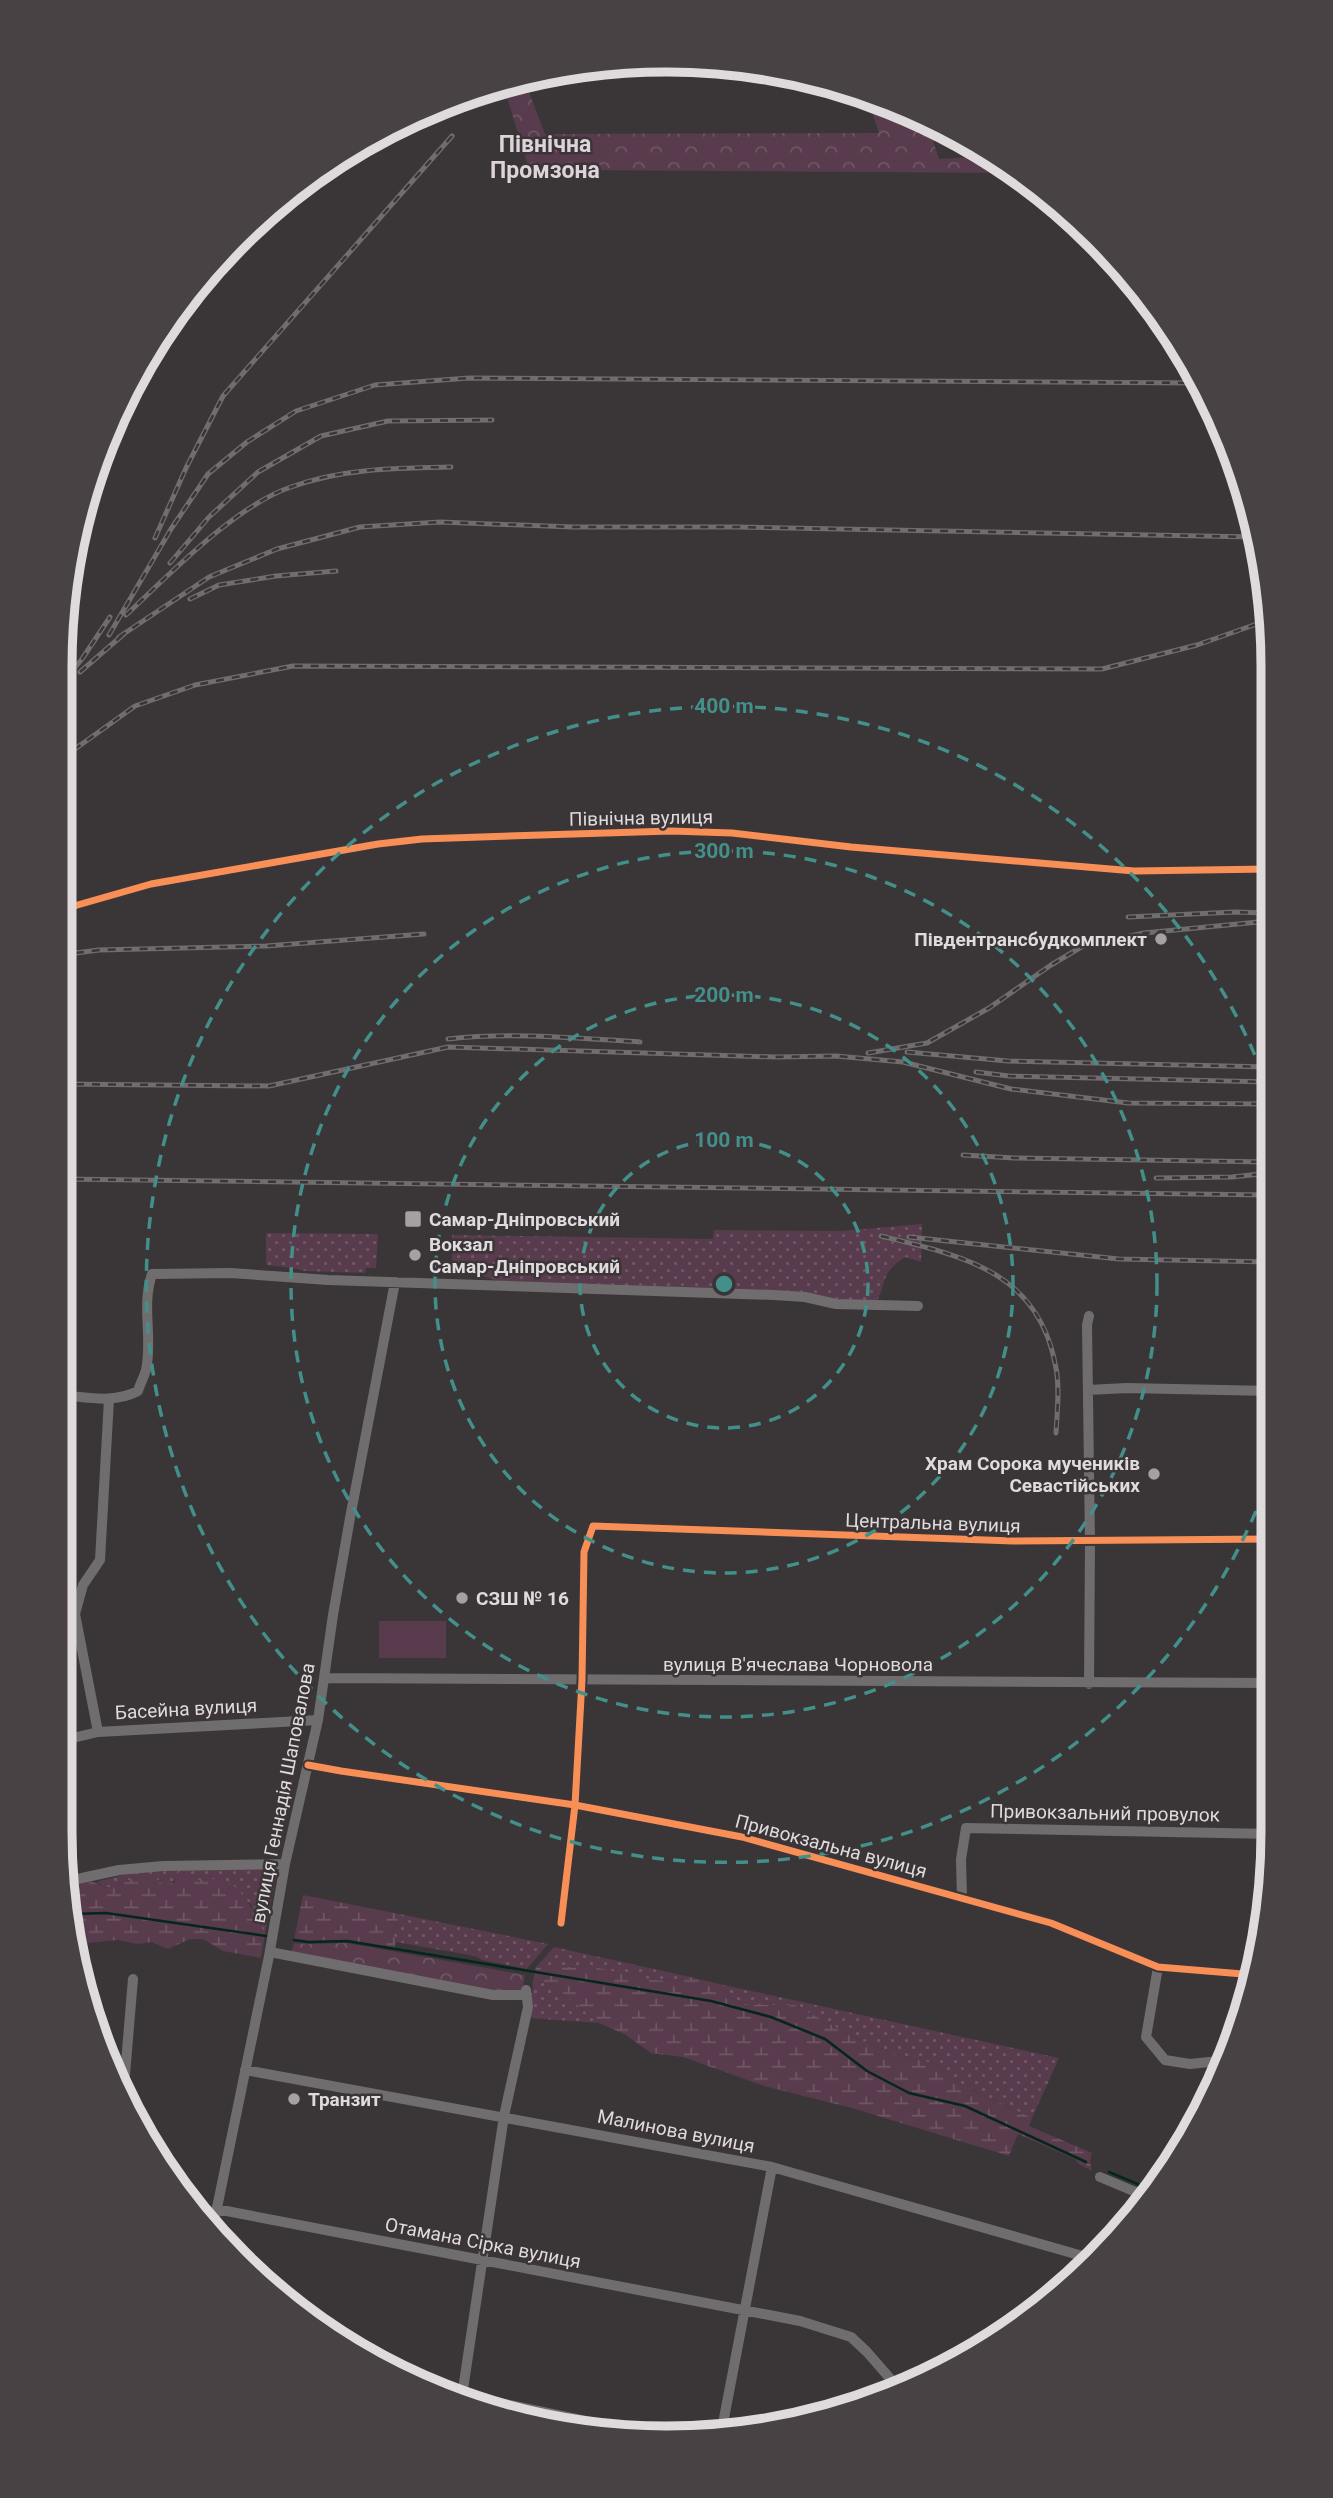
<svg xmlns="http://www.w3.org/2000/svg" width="1333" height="2498" viewBox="0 0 1333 2498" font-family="Roboto,sans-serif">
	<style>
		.green { fill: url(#green-dots) }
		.forest { fill: url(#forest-crowns) }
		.wetland { fill: url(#wetland-marsh) }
		.pitch { fill: #583b4c }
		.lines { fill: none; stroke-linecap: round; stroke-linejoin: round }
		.stream { stroke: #05261c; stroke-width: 2.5 }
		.minor { stroke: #706d6f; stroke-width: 10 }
		.rail-casing { stroke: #706d6f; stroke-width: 5 }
		.rail { stroke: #3b3538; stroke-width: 2.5; stroke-dasharray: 8; stroke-linecap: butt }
		.cycleway-casing { stroke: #3b3538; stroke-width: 11 }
		.cycleway { stroke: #f78f57; stroke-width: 7 }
		.ring { fill: none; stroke: #438f8a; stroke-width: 3.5; stroke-dasharray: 12 9 }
		.poi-dot { fill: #a5a1a3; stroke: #3b3538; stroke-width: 2.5 }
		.labels { text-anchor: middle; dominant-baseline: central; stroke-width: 5; stroke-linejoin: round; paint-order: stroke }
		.street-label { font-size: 19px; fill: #dfdbdd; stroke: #3b3538 }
		.poi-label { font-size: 19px; font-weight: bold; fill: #dfdbdd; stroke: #3b3538; text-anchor: start }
		.quarter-label { font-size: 23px; font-weight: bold; fill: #dcd4d9; stroke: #3b3538 }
		.rim { fill: none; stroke: #dfdbdd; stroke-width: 9 }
		.centre { fill: #438f8a; stroke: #3b3538; stroke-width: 3.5 }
		.ring-label { font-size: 21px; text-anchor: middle; font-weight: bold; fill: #438f8a; stroke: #3b3538; stroke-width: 5; stroke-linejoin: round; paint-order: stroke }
	</style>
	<defs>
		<pattern id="green-dots" width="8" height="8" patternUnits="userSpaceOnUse" patternTransform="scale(1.75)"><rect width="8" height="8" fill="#583b4c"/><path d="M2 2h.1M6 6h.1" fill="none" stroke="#705765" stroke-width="1.8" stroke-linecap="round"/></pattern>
		<pattern id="forest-crowns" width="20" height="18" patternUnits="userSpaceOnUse" patternTransform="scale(1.75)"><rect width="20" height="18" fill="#583b4c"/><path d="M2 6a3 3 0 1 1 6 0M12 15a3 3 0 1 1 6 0" fill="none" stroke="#705765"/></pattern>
		<pattern id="wetland-marsh" width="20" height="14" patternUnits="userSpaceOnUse" patternTransform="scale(1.75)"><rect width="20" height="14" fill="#583b4c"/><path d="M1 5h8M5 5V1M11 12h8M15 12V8" fill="none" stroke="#705765"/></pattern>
	</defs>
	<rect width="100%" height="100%" fill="#3a3638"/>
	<path class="green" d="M922,1224L921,1262L905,1257C899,1261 892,1266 888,1273C882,1282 883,1291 877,1300C838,1305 798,1294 759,1292C673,1285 587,1284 501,1282L473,1273H452V1235L713,1239L714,1230L841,1231Z
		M266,1233L378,1234L376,1268H366L365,1273L306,1271L292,1268L266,1265Z
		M268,1867L274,1870L276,1877L265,1933L254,1917L251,1904L210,1879C197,1881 190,1883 181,1873L170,1885H164C145,1866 127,1884 105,1888L97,1882L134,1872Z
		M394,1913L548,1944L527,1969L482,1960L475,1956L396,1942L393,1932L398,1920Z
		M554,1947L690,1977L677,1981L654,1980L536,1967Z
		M533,1981L553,1985L599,2023L530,2018Z
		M719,1984L1059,2058L1032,2118L964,2086L933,2063L898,2056L854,2037L795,2005H745L731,1998Z"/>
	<path class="forest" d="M524,79L545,134L879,133L867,97L926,119L939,159L986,156L1012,173L561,170L532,179L503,84Z
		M294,1943L309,1944L347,1943L525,1975L522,1991H497L291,1952Z"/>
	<path class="wetland" d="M179,1871C193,1883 191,1880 209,1879C242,1877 251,1910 265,1933L261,1958L223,1951L203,1939H190L168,1949L152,1942L137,1944L118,1940L78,1944L69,1889L73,1883C85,1880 94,1880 105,1888C122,1885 135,1875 152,1875L164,1885L174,1883Z
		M303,1895L394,1913L398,1920L393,1932L396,1942L394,1949L347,1941L309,1942L294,1940Z
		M536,1967H593L654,1980L677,1981L690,1977L719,1984L731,1998L745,2005H795L854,2037L898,2056L933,2063L964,2086L1032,2118L1029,2126L1092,2153L1090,2162L1092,2171L1079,2164L1075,2159L1018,2134L1009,2156L852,2108L764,2086L683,2057L651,2053L626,2035L599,2023L553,1985L533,1981Z"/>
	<path class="pitch" d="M379,1621H446V1658H379Z"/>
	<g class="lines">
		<path class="stream" d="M73,1914L106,1913L266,1936
			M294,1940L309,1942L347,1941L711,2001L771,2017L825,2039L867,2071L909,2093L965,2106L1086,2162
			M1109,2172L1154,2191"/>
		<path class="minor" d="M60,910L151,884L378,844L422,839L541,835L671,831L732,833L851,847L1134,871L1269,869
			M1089,1316L1087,1325L1090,1541L1089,1684
			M1088,1390L1127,1388L1271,1391
			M60,1395C87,1397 113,1404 138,1391C140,1384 144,1377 146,1370C153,1338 141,1306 152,1274L231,1273L328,1280L774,1295L805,1297L836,1304L918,1306
			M324,1678L1272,1683
			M98,1732L75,1614L83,1585L100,1560L109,1399
			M60,1741L98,1732L318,1720
			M308,1765L341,1771L575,1805L742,1837L1051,1923L1158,1967L1255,1975
			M68,1881L119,1870L163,1866L285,1864
			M962,1898L961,1859L966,1828L1272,1834
			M561,1923L575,1805L582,1680L584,1552L593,1526L1013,1541L1271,1539
			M270,1952L493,1995H527
			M1158,1967L1146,2037L1165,2060L1190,2064L1219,2061L1224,2064
			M245,2070L772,2167L1093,2259
			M124,2086L133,1979
			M1100,2177L1150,2198
			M216,2209L800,2321L851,2337L867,2352L901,2391
			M213,2227L269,1956L285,1864L318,1720L333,1615L350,1518L395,1282
			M457,2394L629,2430
			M462,2396L504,2116L528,2007L526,1990
			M721,2434L772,2167"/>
		<g class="rail-casing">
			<path id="rail" d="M155,538L186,468L223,396L452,136
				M170,563L209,517L258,472L321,436L388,421L492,420
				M190,599L219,585L276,576L336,571
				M126,615C170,574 235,506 291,487C343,468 397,468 451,467
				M109,635L171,529L208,474L247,442L296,411L375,385L469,378L1197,383
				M119,637L209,577L277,549L360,527L440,522L573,527H735L1255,537
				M80,672L125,633
				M61,684L82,659L110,617
				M61,759L135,706L195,685L293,666L1102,669L1197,645L1268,620
				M1128,917L1235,912L1266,913
				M60,955L99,950L266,946L424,934
				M448,1039C512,1032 576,1038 640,1042
				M907,1052L1008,1061L1270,1067
				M868,1053L927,1043L989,1008L1051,965L1083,946L1144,933L1269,921
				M976,1072L1009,1076L1270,1082
				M60,1084L269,1086L448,1047L776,1057L836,1056L903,1062L1011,1089L1128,1103L1270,1104
				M963,1155L1014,1158L1270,1162
				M1156,1178L1232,1177L1270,1173
				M60,1179L1270,1195
				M881,1236C963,1256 1039,1271 1056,1368C1060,1389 1057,1412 1056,1433
				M909,1237L1119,1259L1270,1262"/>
		</g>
		<use href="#rail" class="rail"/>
		<g class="cycleway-casing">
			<path id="cycleway" d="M60,910L151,884L378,844L422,839L541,835L671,831L732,833L851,847L1134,871L1269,869
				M308,1765L341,1771L575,1805L742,1837L1051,1923L1158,1967L1255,1975
				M561,1923L575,1805L582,1680L584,1552L593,1526L1013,1541L1271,1539"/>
		</g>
		<use href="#cycleway" class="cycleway"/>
	</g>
	<g class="ring">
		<circle cx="724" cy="1284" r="144"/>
		<circle cx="724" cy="1284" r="289"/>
		<circle cx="724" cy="1284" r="433"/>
		<path d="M1271 1472A578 578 0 1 1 1269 1091"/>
	</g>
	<g class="poi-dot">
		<circle cx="1161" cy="939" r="7"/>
		<rect x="404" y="1210" width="18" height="18" rx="3.5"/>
		<circle cx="415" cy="1255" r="7"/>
		<circle cx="1154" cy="1474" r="7"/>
		<circle cx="462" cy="1598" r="7"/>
		<circle cx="294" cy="2099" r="7"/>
	</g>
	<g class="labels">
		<g class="street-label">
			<text transform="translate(641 818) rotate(-1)">Північна вулиця</text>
			<text transform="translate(933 1523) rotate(2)">Центральна вулиця</text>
			<text x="798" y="1664">вулиця В'ячеслава Чорновола</text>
			<text transform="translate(186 1709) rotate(-3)">Басейна вулиця</text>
			<text transform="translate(283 1793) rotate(-79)">вулиця Геннадія Шаповалова</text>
			<text transform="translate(1105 1813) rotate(1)">Привокзальний провулок</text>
			<text transform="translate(831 1846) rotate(15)">Привокзальна вулиця</text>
			<text transform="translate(676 2131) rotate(11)">Малинова вулиця</text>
			<text transform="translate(483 2243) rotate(11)">Отамана Сірка вулиця</text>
		</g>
		<g class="poi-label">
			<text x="1147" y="939" text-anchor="end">Південтрансбудкомплект</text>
			<text x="429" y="1219">Самар-Дніпровський</text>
			<text x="429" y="1244">Вокзал<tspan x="429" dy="22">Самар-Дніпровський</tspan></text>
			<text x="1140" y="1463" text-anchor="end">Храм Сорока мучеників<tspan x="1140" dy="22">Севастійських</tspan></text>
			<text x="476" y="1598">СЗШ № 16</text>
			<text x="308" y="2099">Транзит</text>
		</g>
		<g class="quarter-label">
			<text x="545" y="144">Північна<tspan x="545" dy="26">Промзона</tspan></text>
		</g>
	</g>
	<path d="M0 0H1333V2498H0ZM666 72H667A594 594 0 0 1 1261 666V1832A594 594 0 0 1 667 2426H666A594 594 0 0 1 72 1832V666A594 594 0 0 1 666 72Z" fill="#484245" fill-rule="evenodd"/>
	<path class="rim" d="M666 72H667A594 594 0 0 1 1261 666V1832A594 594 0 0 1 667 2426H666A594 594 0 0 1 72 1832V666A594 594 0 0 1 666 72Z"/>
	<circle cx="724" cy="1284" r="10" class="centre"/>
	<g class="ring-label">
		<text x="724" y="713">400 m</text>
		<text x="724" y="858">300 m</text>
		<text x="724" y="1002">200 m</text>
		<text x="724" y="1147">100 m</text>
	</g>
</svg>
